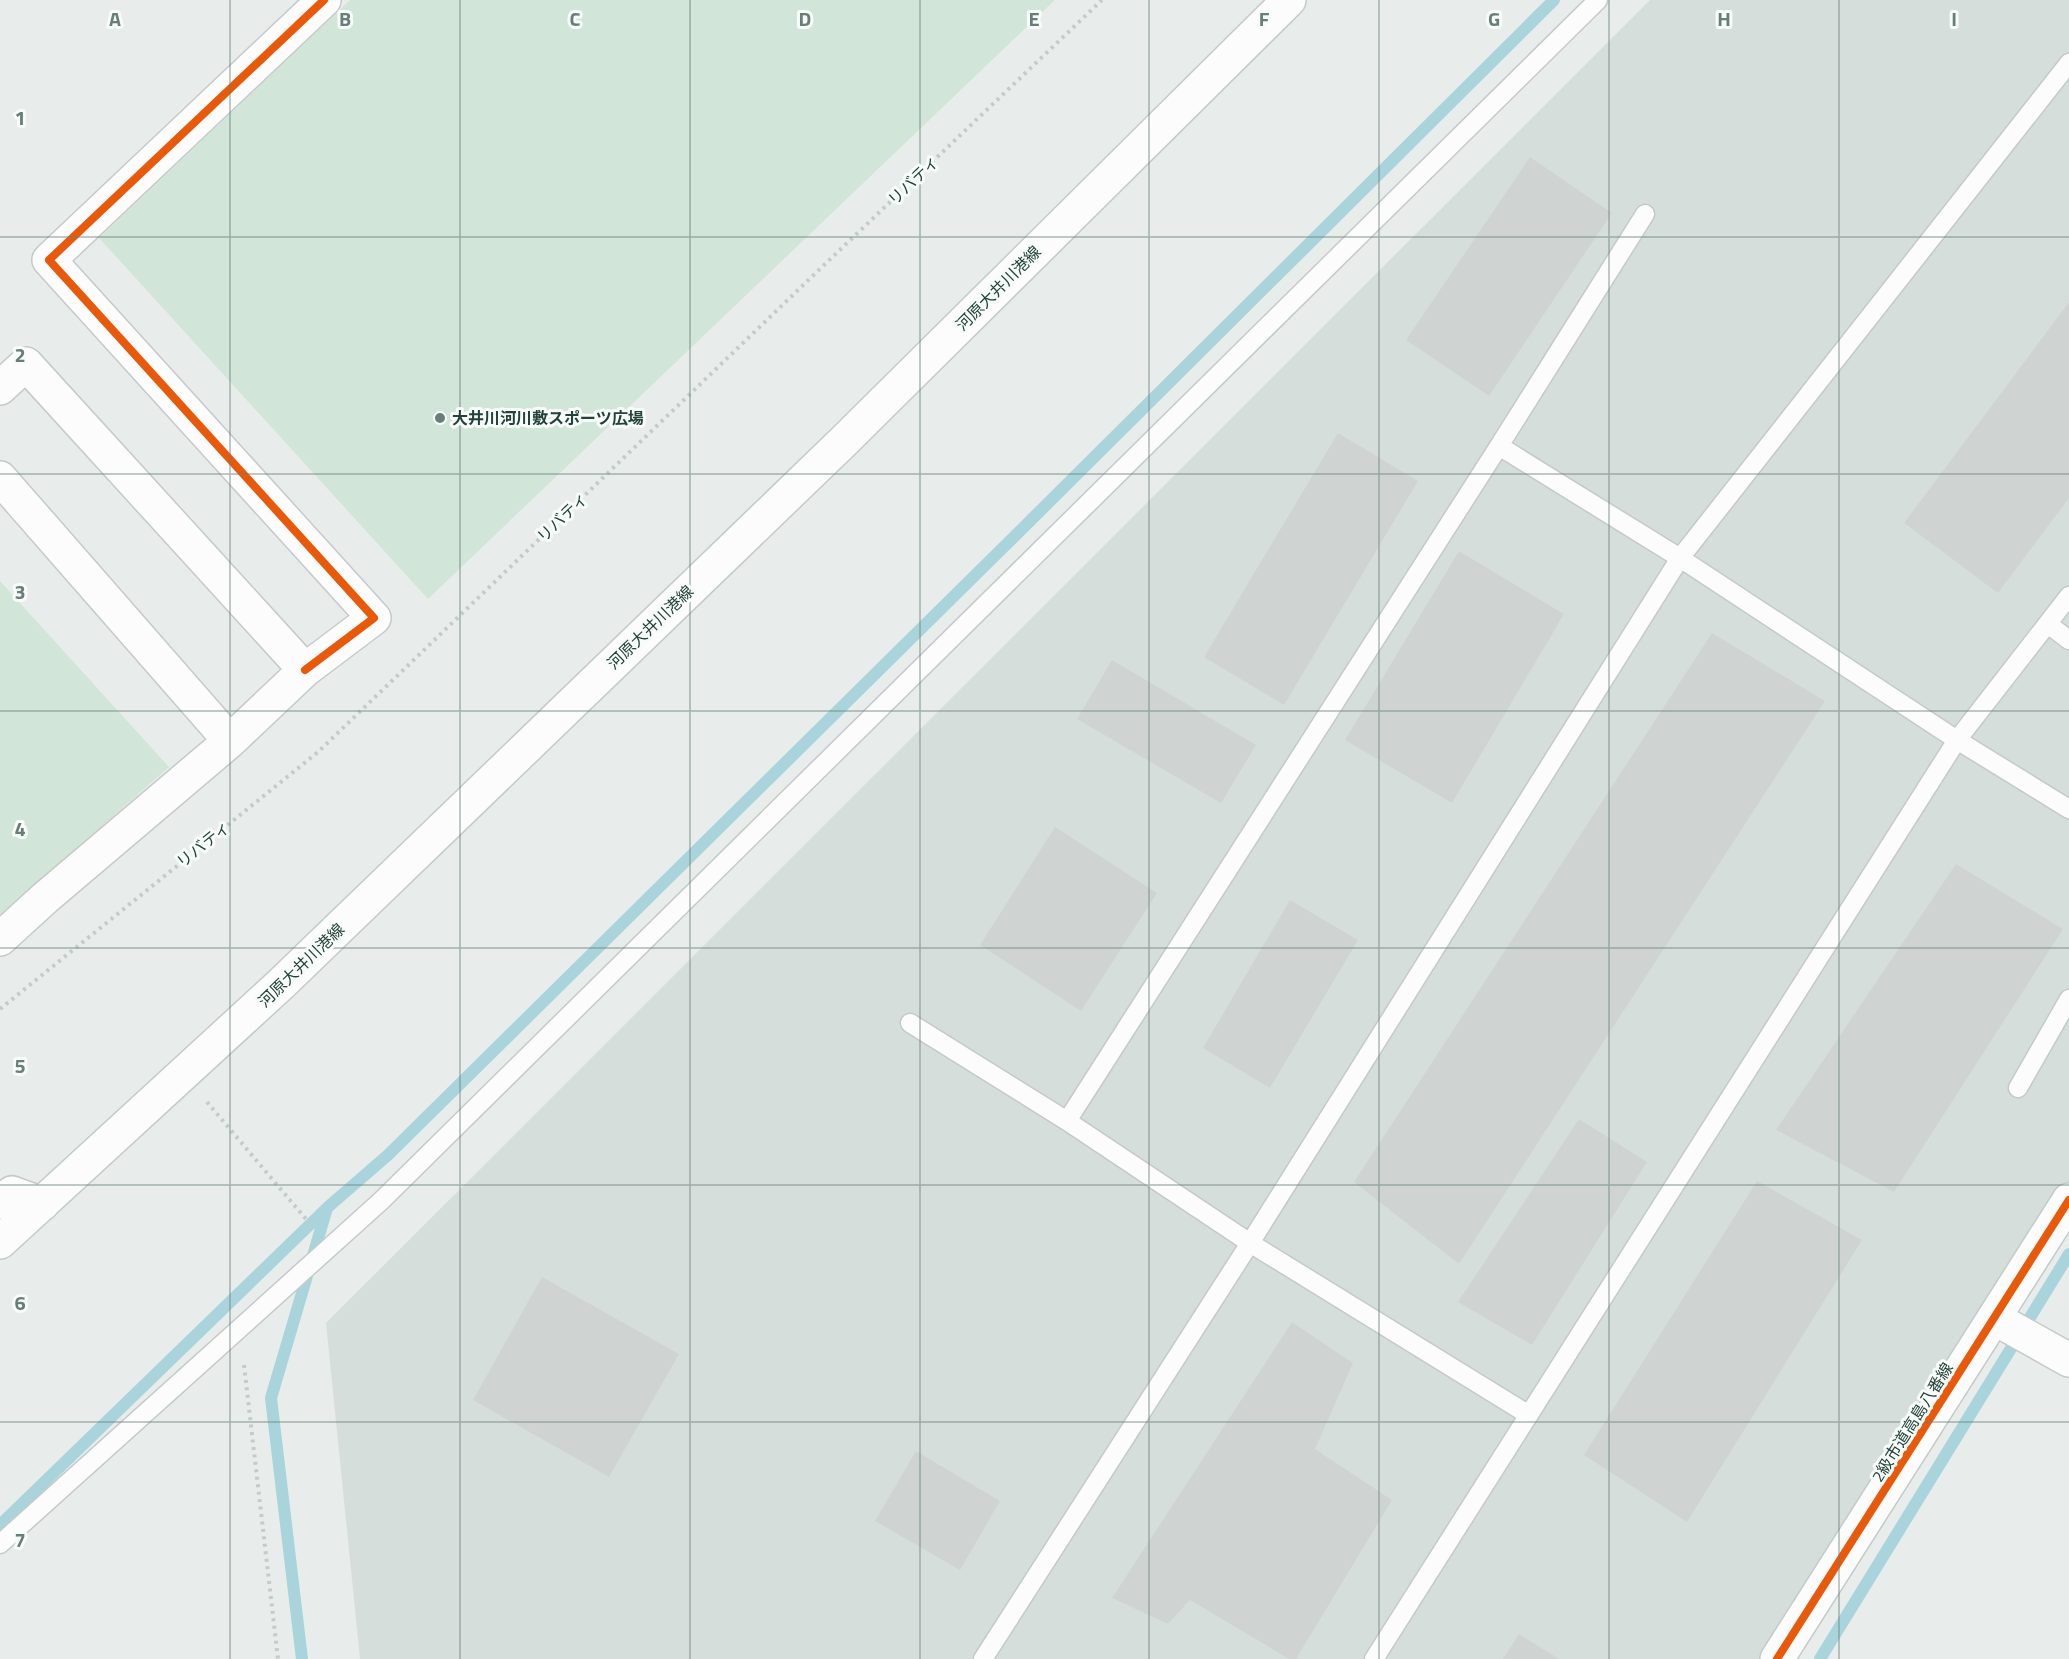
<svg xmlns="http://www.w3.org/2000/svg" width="2069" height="1659" viewBox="0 0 2069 1659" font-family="'Titillium Web','Noto Sans JP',sans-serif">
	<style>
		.built { fill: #d6dedb }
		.green { fill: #d1e6d8 }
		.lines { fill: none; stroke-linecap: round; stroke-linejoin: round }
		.stream { stroke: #a9d4db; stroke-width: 12 }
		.building { fill: #cfd4d2 }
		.lane-casing { stroke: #c5cac8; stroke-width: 21 }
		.street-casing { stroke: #c5cac8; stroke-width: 36 }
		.secondary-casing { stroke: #c3cbc8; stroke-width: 36 }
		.path { stroke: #c3ccca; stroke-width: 4; stroke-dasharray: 3 4.5; stroke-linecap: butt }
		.lane { stroke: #fcfcfc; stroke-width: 18 }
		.street { stroke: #fcfcfc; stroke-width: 33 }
		.secondary { stroke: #fcfcfc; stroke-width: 33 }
		.cycleway-casing { stroke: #f7fbf9; stroke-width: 11 }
		.cycleway { stroke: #e8590c; stroke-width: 8 }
		.grid { fill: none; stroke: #697e78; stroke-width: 1.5; stroke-opacity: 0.55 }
		.poi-dot { fill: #697e78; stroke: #f7fbf9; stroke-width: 2 }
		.labels { text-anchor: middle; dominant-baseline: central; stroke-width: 6; stroke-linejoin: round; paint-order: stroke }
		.street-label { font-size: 16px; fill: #24423a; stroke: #f7fbf9 }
		.poi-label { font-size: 16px; font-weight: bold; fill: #24423a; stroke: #f7fbf9; text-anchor: start }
		.grid-label { font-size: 20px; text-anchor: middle; font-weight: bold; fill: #697e78; stroke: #f7fbf9; stroke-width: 6; stroke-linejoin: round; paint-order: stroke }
	</style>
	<rect width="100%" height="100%" fill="#e8edeb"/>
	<path class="built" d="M1650,0H2069V1221L1776,1659H360L326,1323Z"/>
	<path class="green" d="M350,0H1055L428,599L99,238Z
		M0,581L169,767L0,916Z"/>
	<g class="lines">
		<path class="stream" d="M0,1525L328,1207L388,1155L1030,521L1554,0
			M302,1659L271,1398L327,1208
			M1820,1659L2069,1254"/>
	</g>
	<path class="building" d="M1530,157L1612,213L1489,396L1406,340Z
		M2069,302V498L1998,593L1904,523Z
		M1338,433L1418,481L1284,705L1204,657Z
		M1459,551L1564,614L1452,803L1345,740Z
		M1712,633L1825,701L1459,1264L1354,1182Z
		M1112,660L1256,745L1221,803L1077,719Z
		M1055,827L1157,893L1081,1011L980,945Z
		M1956,864L2063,929L1894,1192L1776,1130Z
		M1290,900L1358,940L1270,1088L1203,1048Z
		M1579,1119L1647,1162L1532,1345L1458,1302Z
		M1757,1181L1862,1240L1687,1522L1584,1455Z
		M542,1277L679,1354L609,1477L473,1400Z
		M1292,1322L1353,1363L1315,1449L1392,1500L1296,1659H1289L1190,1600L1168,1624L1112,1598Z
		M916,1451L1000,1501L960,1570L875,1521Z
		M1519,1634L1559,1659H1503Z"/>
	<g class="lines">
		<g class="lane-casing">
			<path id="lane" d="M1499,446L1645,214
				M2048,624L2069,640
				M910,1023L1067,1121
				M2018,1088L2069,999
				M1529,1415L1250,1243L1067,1121L1499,446L1680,558L1957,740L2069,809
				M0,1544L381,1201L1598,0
				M983,1659L1250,1243L1680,558L2069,63
				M1374,1659L1957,740L2069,596"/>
		</g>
		<g class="street-casing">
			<path id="street" d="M0,388L26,364L305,670L230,741L45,898L0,939
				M0,478L230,741
				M305,670L374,618L49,260L324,0
				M0,1202L12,1193L42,1204
				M1994,1318L2069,1360"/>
		</g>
		<g class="secondary-casing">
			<path id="secondary" d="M0,1242L281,984L844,441L1289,0
				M1777,1659L2069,1200"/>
		</g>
		<path class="path" d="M0,1009L318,752L823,266L1102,0
			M207,1102L311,1225
			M244,1365L278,1659"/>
		<use href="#lane" class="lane"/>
		<use href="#street" class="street"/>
		<use href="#secondary" class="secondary"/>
		<g class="cycleway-casing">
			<path id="cycleway" d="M305,670L374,618L49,260L324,0
				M1777,1659L2069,1200"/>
		</g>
		<use href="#cycleway" class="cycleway"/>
	</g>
	<path class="grid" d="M230,0V1659M460,0V1659M690,0V1659M920,0V1659M1149,0V1659M1379,0V1659M1609,0V1659M1839,0V1659M0,237H2069M0,474H2069M0,711H2069M0,948H2069M0,1185H2069M0,1422H2069"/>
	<circle class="poi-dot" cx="440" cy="418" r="6"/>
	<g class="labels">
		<g class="street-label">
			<text transform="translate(913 180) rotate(-44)">リバティ</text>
			<text transform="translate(998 288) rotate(-45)">河原大井川港線</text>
			<text transform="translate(562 517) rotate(-44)">リバティ</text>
			<text transform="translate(650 627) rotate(-44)">河原大井川港線</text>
			<text transform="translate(203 844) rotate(-39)">リバティ</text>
			<text transform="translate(301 965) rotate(-44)">河原大井川港線</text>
			<text transform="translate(1912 1422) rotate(-58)">2級市道高島八番線</text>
		</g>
		<g class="poi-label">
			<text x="452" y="418">大井川河川敷スポーツ広場</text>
		</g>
	</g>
	<g class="grid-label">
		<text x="115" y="26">A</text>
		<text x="345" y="26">B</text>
		<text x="575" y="26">C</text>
		<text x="805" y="26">D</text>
		<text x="1034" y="26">E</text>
		<text x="1264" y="26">F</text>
		<text x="1494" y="26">G</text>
		<text x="1724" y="26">H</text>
		<text x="1954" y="26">I</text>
		<text x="20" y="125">1</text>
		<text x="20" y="362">2</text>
		<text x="20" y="599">3</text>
		<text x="20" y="836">4</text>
		<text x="20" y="1073">5</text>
		<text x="20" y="1310">6</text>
		<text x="20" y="1547">7</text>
	</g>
</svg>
